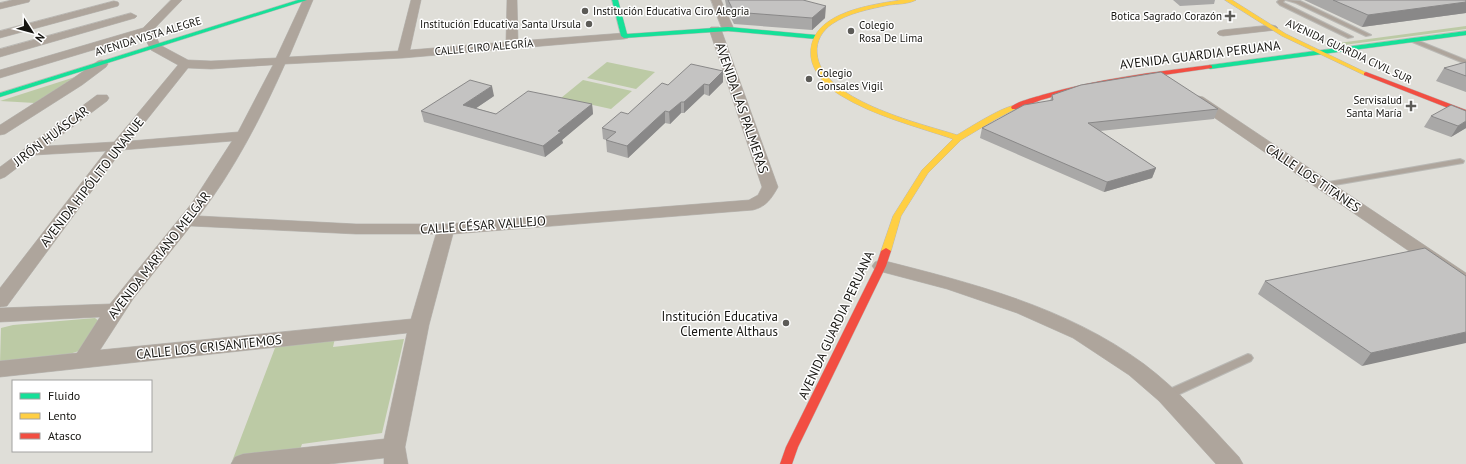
<svg xmlns="http://www.w3.org/2000/svg" width="1466" height="464" viewBox="0 0 1466 464" font-family="'PT Sans',sans-serif">
	<style>
		.green { fill: #bccaa5 }
		.lines { fill: none; stroke-linecap: round; stroke-linejoin: round }
		.lane-casing { stroke: #bab9b5; stroke-width: 2 }
		.street-casing { stroke: #bab9b5; stroke-width: 1 }
		.fast-casing { stroke: #bab9b5; stroke-width: 1 }
		.slow-casing { stroke: #bab9b5; stroke-width: 1 }
		.jam-casing { stroke: #bab9b5; stroke-width: 1 }
		.lane { fill: #aea59c; fill-rule: evenodd }
		.street { fill: #aea59c; fill-rule: evenodd }
		.fast { fill: #16e098; fill-rule: evenodd }
		.slow { fill: #ffcf43; fill-rule: evenodd }
		.jam { fill: #f24e42; fill-rule: evenodd }
		.wall { fill: #a9a8a7 }
		.shaded-wall { fill: #898888 }
		.building { fill: #c4c3c2; stroke: #898888 }
		.poi-dot { fill: #5c5b57; stroke: #fff; stroke-width: 1.5 }
		.labels { text-anchor: middle; dominant-baseline: central; stroke-width: 3; stroke-linejoin: round; paint-order: stroke }
		.far-poi-label { font-size: 11px; fill: #161511; stroke: #fff; text-anchor: start }
		.far-street-label { font-size: 11px; fill: #161511; stroke: #fff }
		.street-label { font-size: 13px; fill: #161511; stroke: #fff }
		.poi-label { font-size: 13px; fill: #161511; stroke: #fff; text-anchor: end }
	</style>
	<rect width="100%" height="100%" fill="#dfded8"/>
	<path class="green" d="M1466,26V29L1336,46L1331,44Z
		M607,62L655,72L636,89L587,78Z
		M75,77L35,103L0,101Z
		M583,80L632,91L611,109L561,98Z
		M95,318L100,322L79,351L66,355L0,364L1,328L13,325Z
		M336,334L333,347L404,339L382,433L302,444L297,458L231,464L278,340Z"/>
	<g class="lines">
		<g class="lane-casing">
			<path id="lane" d="M1279,0H1285L1283,2L1284,3L1353,37L1348,38L1280,5L1277,2Z
				M1286,0L1300,1L1371,35L1366,36L1296,3Z
				M1410,39H1414L1466,60V64L1410,41Z
				M1460,159L1464,161L1463,163L1323,187L1319,185L1323,183Z
				M1248,354L1251,355L1253,358L1251,361L1171,398L1167,399L1163,398L1162,395L1163,392Z"/>
		</g>
		<g class="street-casing">
			<path id="street" d="M12,0H30L29,2L0,9V3Z
				M171,0H182L153,30L160,45L188,60L211,61L276,58L303,0H313L289,57L398,51L411,0H421L410,50L506,42L507,0H517L518,41L624,33L628,34L630,36L628,38L624,39L403,58L285,64C261,118 234,170 199,216L356,224H446L749,200L758,195L762,187L709,29L711,27H719L721,29L778,187C772,198 766,207 753,210L453,234L429,325L405,447L408,464H384V458L329,464H231L235,457L243,454L384,439L407,333L0,377V361L77,353L100,317L0,322V308L110,304L192,203L232,141L122,150L7,306L0,307V288L106,151L34,155L5,177L0,179V167L97,95H107L109,98L107,101L47,146L114,142L178,65L151,50L143,35L0,78V70L143,28ZM273,65L238,132L130,141L188,68L211,69ZM191,226L356,234H436L411,319L100,350L133,299Z
				M711,0H721L734,29L732,31H724L722,29Z
				M114,1L118,2L119,4L118,6L0,38V31Z
				M131,13L137,16L135,18L0,57V49Z
				M1272,25L1276,26L1278,28L1276,30L1223,36L1219,35L1217,33L1219,31L1223,30Z
				M102,60L106,61L108,64L106,67L82,85L5,134L0,135V125L72,79L98,61Z
				M1198,96L1203,97L1466,273V288L1460,286L1193,103L1191,100L1193,97Z
				M881,260C972,283 1067,307 1144,364C1180,391 1209,425 1239,457L1243,464H1216L1159,401L1129,375L1073,338L1017,313L947,289L875,270L872,266L875,262Z"/>
		</g>
		<g class="fast-casing">
			<path id="fast" d="M298,0H307L0,97V93Z
				M612,0H618L627,34L728,27L816,35L819,37L816,39L728,31L624,38L621,36Z
				M1466,31V35L1210,69L1207,67L1210,65Z"/>
		</g>
		<g class="slow-casing">
			<path id="slow" d="M901,0H916C909,4 897,4 889,5C870,9 848,13 832,24C822,31 816,41 817,53C820,100 919,123 957,135C969,128 1006,104 1018,105L1019,107L996,119L961,140L928,173L901,216L891,251L886,254L881,251L893,216L922,170L953,139C915,126 874,116 840,95C827,87 813,73 811,57C807,13 869,5 901,0Z
				M1225,0H1232L1286,34L1369,74L1368,75H1364L1282,36Z"/>
		</g>
		<g class="jam-casing">
			<path id="jam" d="M1210,65L1212,66V68L1136,79L1087,87L1041,100L1018,109H1012L1011,107C1018,101 1033,98 1042,95C1097,79 1154,72 1210,65Z
				M1366,72L1466,110V115L1364,75V73Z
				M886,248L891,251L886,266L798,447L792,464H780L786,447L876,266L881,251Z"/>
		</g>
		<use href="#lane" class="lane"/>
		<use href="#street" class="street"/>
		<use href="#fast" class="fast"/>
		<use href="#slow" class="slow"/>
		<use href="#jam" class="jam"/>
	</g>
	<path class="wall" d="M725,0H803L825,18L812,30L734,24L727,10Z
		M1173,0H1215L1214,4L1180,6Z
		M1304,0H1466V13L1362,27Z
		M1466,62V92L1436,81L1444,68Z
		M723,71V82L709,96L704,94L684,113H681L670,124L665,123L628,158L607,152L606,140L603,139L602,128L628,114L668,85Z
		M1052,95L1218,109L1214,119L1100,131L1156,168L1152,178L1104,192L980,138L982,128L1050,101Z
		M494,96L476,108L496,114L592,104L593,114L562,140L563,143L545,157L424,122L421,111Z
		M1431,116L1466,128L1451,137L1424,127Z
		M1466,276L1362,366L1258,294L1265,281Z"/>
	<path class="shaded-wall" d="M1466,2V13L1362,27L1368,15Z
		M826,6L825,18L812,30V18Z
		M723,71V82L709,96V85Z
		M704,84V94L684,113V102Z
		M492,86L494,96L466,115L463,105Z
		M681,102V113L670,124L669,112Z
		M592,104L593,114L562,140L563,143L545,157L543,146L558,131Z
		M665,111V123L628,158L627,146Z
		M1466,121V128L1451,137L1458,126Z
		M1156,168L1152,178L1104,192L1107,182Z
		M1466,332V343L1362,366L1371,353Z"/>
	<path class="building" d="M728,0H803L826,6L812,18L734,12Z
		M1333,0H1466V2L1368,15Z
		M1466,62V76L1444,68Z
		M691,64L723,71L709,85L704,84L684,102H681L669,112L665,111L627,146L606,140L616,132L602,128L621,112L628,114L662,83L668,85Z
		M1161,72L1218,109L1088,123L1156,168L1107,182L982,128L1024,105L1053,100L1052,95L1081,85Z
		M470,80L492,86L463,105L496,114L528,91L592,104L558,131L561,132L543,146L421,111Z
		M1451,105L1466,111V121L1458,126L1431,116Z
		M1425,248L1466,276V332L1371,353L1265,281Z"/>
	<g class="poi-dot">
		<circle cx="585" cy="11" r="4"/>
		<path d="M1228 10h4v4h4v4h-4v4h-4v-4h-4v-4h4z"/>
		<circle cx="589" cy="24" r="4"/>
		<circle cx="851" cy="31" r="4"/>
		<circle cx="809" cy="79" r="4"/>
		<path d="M1409 100h4v4h4v4h-4v4h-4v-4h-4v-4h4z"/>
		<circle cx="786" cy="323" r="4"/>
	</g>
	<g class="labels">
		<g class="far-poi-label">
			<text x="593" y="11">Institución Educativa Ciro Alegria</text>
			<text x="1222" y="16" text-anchor="end">Botica Sagrado Corazón</text>
			<text x="581" y="24" text-anchor="end">Institución Educativa Santa Ursula</text>
			<text x="859" y="25">Colegio<tspan x="859" dy="13">Rosa De Lima</tspan></text>
			<text x="817" y="73">Colegio<tspan x="817" dy="13">Gonsales Vigil</tspan></text>
			<text x="1402" y="100" text-anchor="end">Servisalud<tspan x="1402" dy="13">Santa María</tspan></text>
		</g>
		<g class="far-street-label">
			<text transform="translate(148 36) rotate(-17)">AVENIDA VISTA ALEGRE</text>
			<text transform="translate(484 47) rotate(-5)">CALLE CIRO ALEGRÍA</text>
			<text transform="translate(1349 51) rotate(25)">AVENIDA GUARDIA CIVIL SUR</text>
		</g>
		<g class="street-label">
			<text transform="translate(1200 55) rotate(-7)">AVENIDA GUARDIA PERUANA</text>
			<text transform="translate(742 108) rotate(71)">AVENIDA LAS PALMERAS</text>
			<text transform="translate(51 136) rotate(-37)">JIRÓN HUÁSCAR</text>
			<text transform="translate(1313 178) rotate(34)">CALLE LOS TITANES</text>
			<text transform="translate(92 182) rotate(-52)">AVENIDA HIPÓLITO UNANUE</text>
			<text transform="translate(483 225) rotate(-4)">CALLE CÉSAR VALLEJO</text>
			<text transform="translate(159 255) rotate(-52)">AVENIDA MARIANO MELGAR</text>
			<text transform="translate(836 325) rotate(-65)">AVENIDA GUARDIA PERUANA</text>
			<text transform="translate(209 347) rotate(-6)">CALLE LOS CRISANTEMOS</text>
		</g>
		<g class="poi-label">
			<text x="778" y="316">Institución Educativa<tspan x="778" dy="15">Clemente Althaus</tspan></text>
		</g>
	</g>
	<rect x="12" y="380" width="140" height="72" fill="#ffffff" stroke="#a2a1a0"/>
	<rect x="20" y="393" width="20" height="6" fill="#16e098" stroke="#a2a1a0"/>
	<text x="48" y="400" font-size="12" fill="#161511">Fluido</text>
	<rect x="20" y="413" width="20" height="6" fill="#ffcf43" stroke="#a2a1a0"/>
	<text x="48" y="420" font-size="12" fill="#161511">Lento</text>
	<rect x="20" y="433" width="20" height="6" fill="#f24e42" stroke="#a2a1a0"/>
	<text x="48" y="440" font-size="12" fill="#161511">Atasco</text>
	<g transform="translate(32 32) rotate(126)" stroke="#ffffff" stroke-width="3" paint-order="stroke">
	<path d="M0-3L7 15L0 10L-7 15Z" fill="#161511"/>
	<text y="-6" font-size="11" font-weight="bold" text-anchor="middle" fill="#161511">N</text>
	</g>
</svg>
